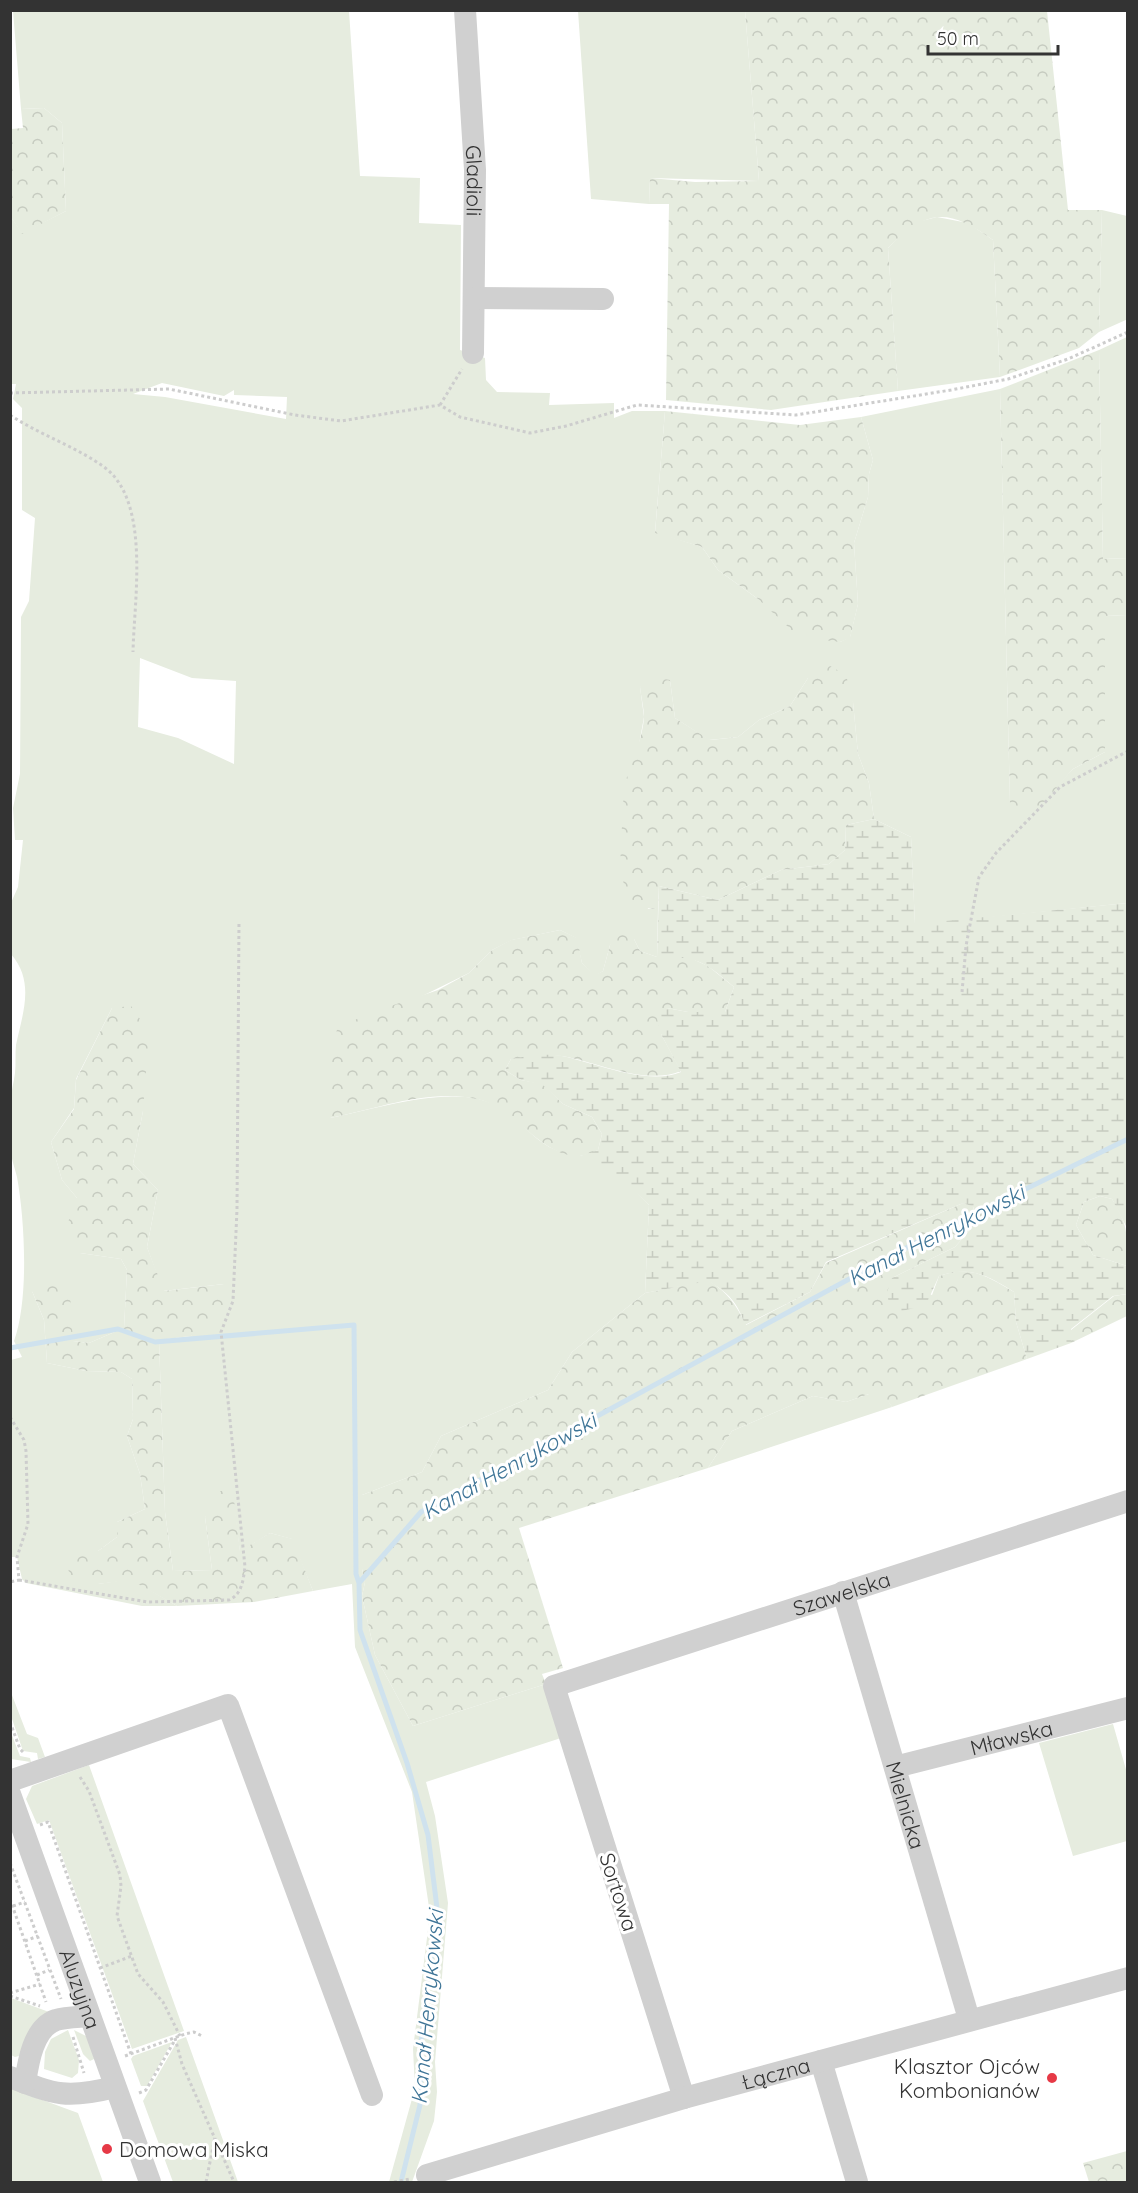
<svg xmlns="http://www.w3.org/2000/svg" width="1138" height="2193" viewBox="0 0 1138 2193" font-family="Quicksand,sans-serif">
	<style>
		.green { fill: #e6ecdf; fill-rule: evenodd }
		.forest { fill: url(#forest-crowns) }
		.wetland { fill: url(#wetland-marsh) }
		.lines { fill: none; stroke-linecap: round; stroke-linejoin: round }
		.stream { stroke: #cfe2ee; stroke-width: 5 }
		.path { stroke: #cdcdcd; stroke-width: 3; stroke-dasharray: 3 3; stroke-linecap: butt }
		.minor { stroke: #d0d0d0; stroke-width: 22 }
		.poi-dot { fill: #e63946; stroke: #fff; stroke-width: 2 }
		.labels { text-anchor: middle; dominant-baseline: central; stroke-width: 6; stroke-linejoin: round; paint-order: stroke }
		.street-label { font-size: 21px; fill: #333; stroke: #fff }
		.poi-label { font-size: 21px; fill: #333; stroke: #fff; text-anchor: end }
		.water-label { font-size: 22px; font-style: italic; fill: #3f7597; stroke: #fff }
	</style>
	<defs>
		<pattern id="forest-crowns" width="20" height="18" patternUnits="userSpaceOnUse" patternTransform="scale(1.5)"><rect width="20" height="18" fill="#e6ecdf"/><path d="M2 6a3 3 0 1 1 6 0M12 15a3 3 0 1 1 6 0" fill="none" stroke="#c6cbc0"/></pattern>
		<pattern id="wetland-marsh" width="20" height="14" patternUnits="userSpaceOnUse" patternTransform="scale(1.5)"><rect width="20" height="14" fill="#e6ecdf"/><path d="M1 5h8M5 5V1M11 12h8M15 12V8" fill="none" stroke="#c6cbc0"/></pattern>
	</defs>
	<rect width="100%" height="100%" fill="#fff"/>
	<path class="green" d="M13,11H349L360,176L420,178L419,223L461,225L460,350L485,358L486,380L497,392L550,393L549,405L614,403V418L632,411H665L655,532L702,547L718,570L758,599L840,642L850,637L858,604L854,543L868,497L869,474L873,460L861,417L1000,389L1010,803L1054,789L1073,769L1105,752V616L1127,615V903L915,925L911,837L874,819L869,783L858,754L853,702L808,678L790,706L759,720L738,737L709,740L675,718L670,680L640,687L644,717L638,750L626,781L648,909H658L657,957L640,951L634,939L610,945L603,971L595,976L582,963L576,938L560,930L512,940L492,950L469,973L412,1001L330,1118C377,1109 458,1081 501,1108C520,1120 535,1142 556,1150C563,1153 571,1153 578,1155C607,1164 630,1184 649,1205L645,1293L572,1352L548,1390L441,1436L422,1472L362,1495V1569L365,1582L362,1596L375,1655L413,1726L546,1684L561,1738L426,1782L435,1816L448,1903L435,2062L437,2092L434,2121L412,2182H389L415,2088L413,2049L430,1914L412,1792L355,1647L352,1584L313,1591L292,1539L270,1533L240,1552L232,1491L205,1517L212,1570L173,1571L165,1512L159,1340L191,1336L224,1284L163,1291L147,1247L158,1190L133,1164L143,1111L112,1008L76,1079L74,1108L51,1142L62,1180L77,1198L80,1253L121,1259L127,1270L124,1328L89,1343L72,1341L32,1291L44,1320L47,1363L86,1371L121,1372L132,1379L133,1419L127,1436L140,1474L145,1509L117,1522V1537L98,1551V1584L131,1579L177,1606H142L26,1583L22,1579L17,1557H11V1360L22,1357L14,1341C29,1300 25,1221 17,1177C15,1168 11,1159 11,1150C10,1134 10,1116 11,1100C11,1091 14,1082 15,1073C16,1064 15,1054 16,1045C23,1012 35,982 11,954L10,905L18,887L23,840H15L13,808L20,774L21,617L29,601L35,518L22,510V408L13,399L16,384H11V217L22,233L66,211L62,123L44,108L21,109ZM162,383L224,396L234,390V395L287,397L286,419L165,397L133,394ZM140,658L192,678L236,681L234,764L178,738L138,727Z
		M578,11H745L759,181L650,178L649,204L591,199Z
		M1102,210L1127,216L1128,319L1099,332Z
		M937,217L968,223L993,240L1000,377L898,391L888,248L913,223Z
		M1127,337V558L1103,559L1099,350Z
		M869,1394H884L892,1407L708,1468L732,1431L813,1396L846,1402Z
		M10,1690L27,1734L38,1738L45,1757L38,1759L37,1753L23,1751L11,1716Z
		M1113,1724L1127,1773V1841L1073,1856L1039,1743Z
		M10,1730L20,1756L30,1758L31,1762L11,1759Z
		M89,1765L184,2031L132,2049L49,1820L37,1824L26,1799L32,1786Z
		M11,1998L49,2012L19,2056L15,2057L11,2055Z
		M68,2030L79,2060L78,2073L72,2078L44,2069L45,2052L51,2039Z
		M74,2030L86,2036L96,2058L90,2061L83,2054Z
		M186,2037L238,2182H173L143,2101L178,2040Z
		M172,2042L147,2086H141L131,2059L133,2056Z
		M10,2088L78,2113L103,2182H11Z"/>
	<path class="forest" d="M745,11H1047L1068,210H1102L1099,332L1079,348L1000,377L993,240C948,208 928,208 888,248L898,391L771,410L666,400L669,204H649L650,178L695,182L759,181Z
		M44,108L62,123L66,211L22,234L11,217V129L23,128L21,109Z
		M1099,350L1103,559L1128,558L1127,615L1105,616V752L1073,769L1034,813H1023L1010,804L1000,389Z
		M665,411L800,425L861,417L873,460L869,474L868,497L854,543L858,604L850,638L840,642L799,637L758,599L718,570L702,547L655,533Z
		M830,666L846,675L853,702L858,754L869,783L874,819L846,825L845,850L829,864L781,870L718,900L659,886L658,909C614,910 620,856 622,826C623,811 623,794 626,780C632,759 642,741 644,718C644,708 641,697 640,687L652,677L670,680L675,718L710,740L738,737L759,720L790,706L808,678Z
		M560,930L577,938L582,963L595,975L603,971L610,945L622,933L634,939L640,951L657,957L686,956L708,966L734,987L725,1012H688L667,1008L661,1034L681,1071C646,1086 597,1062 562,1056C546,1054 527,1058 511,1059L505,1070L521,1080L543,1084L563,1104L592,1117L602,1134L598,1150C593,1152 586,1155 580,1156C541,1157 517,1110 481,1100C431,1087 378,1109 330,1118L328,1051L337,1030L364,1015L438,990L469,973L492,950L511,940Z
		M131,1006L149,1032L143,1111L133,1164L158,1190L147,1247L164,1291L224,1284V1313L191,1336L159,1340L165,1512L173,1571L212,1570L205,1517L218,1491H233L240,1551L270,1533L293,1539L313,1591L254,1602L177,1606L131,1580L98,1584L71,1579L67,1565L78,1552L98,1551L117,1537V1522L145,1509L140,1474L127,1436L133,1419L132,1379L121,1372L86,1371L47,1363L44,1320L32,1291L51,1283L70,1294L73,1341L89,1343L124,1328L127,1270L121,1259L80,1253L64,1233L77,1198L62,1180L51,1142L74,1109L76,1080L112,1008Z
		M1100,1196L1112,1199C1129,1227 1127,1233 1127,1266L1093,1255L1076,1225L1084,1202Z
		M963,1203L974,1206L969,1231L955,1247L892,1278L932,1295L939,1276C971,1265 987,1276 1014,1292L1016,1322L1027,1359L892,1407L883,1394H869L846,1402L813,1396L732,1431L708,1468L519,1528L563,1668L542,1674L546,1684L413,1726L375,1655L362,1596L365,1582L362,1569V1495L422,1472L441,1436L548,1390L572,1352L645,1293L708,1280C728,1293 736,1304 746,1325L810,1292L826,1263Z
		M1127,1294V1316L1071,1343V1330L1114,1296Z
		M1127,2151V2182H1089L1083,2163Z"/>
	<path class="wetland" d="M874,819L911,837L915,924L1127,903V1228L1112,1199L1100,1196L1084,1202L1076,1225L1093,1255L1127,1266V1294L1113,1296L1071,1329V1343L1027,1359L1016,1322L1014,1292C987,1275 971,1266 939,1276L926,1305L898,1312L890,1310L887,1292L892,1278L955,1247L969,1231L974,1207L963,1203L826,1262L810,1292L745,1325C738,1303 728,1292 708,1281L645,1293L649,1205C628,1183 607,1169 580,1156L598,1150L602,1134L592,1117L563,1104L543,1085L521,1080L505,1070L511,1059C527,1056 545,1053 562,1056C596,1063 647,1086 681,1072L661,1034L657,1018L667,1008L688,1012H725L734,987C704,961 697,956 657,957L659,886L718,900L781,870L829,864L845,850L846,825Z"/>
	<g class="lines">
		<path class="stream" d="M10,1348L118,1329L155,1342L354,1325L356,1574L359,1583
			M401,2182L420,2105L421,2042L437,1908L428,1835L407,1763L360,1630L359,1583L421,1512L919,1241L1128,1139"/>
		<path class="path" d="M10,393L169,389L295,415L341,421L440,405L460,417L530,433L566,426L637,405L796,415L951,390L1008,379L1068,359L1128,332
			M440,405L462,369
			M10,415C40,435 75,446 104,467C151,501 134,600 133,652
			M962,992L966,946L979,877L996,853L1060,787L1128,751
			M10,1417L24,1440L26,1451L28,1524L17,1557L19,1580L10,1582
			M19,1580L147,1602L229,1600C242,1594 243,1581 245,1567L221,1332L233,1301L237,1209L239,921
			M10,1722L20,1749L25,1754
			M80,1777L89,1791L120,1875L121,1886L117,1916L138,1974L163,2002L180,2036
			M40,1825L48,1822L131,2054
			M10,1863L61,1999
			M10,1899L46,2002
			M13,1906L25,1902
			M25,1941L38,1936
			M100,1968L132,1956
			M37,1975L49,1970
			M10,1993L40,1984
			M10,1996L40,2006
			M73,2037L84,2073
			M175,2038L182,2064L234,2182
			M125,2056L185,2034L194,2032L202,2036
			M139,2093L146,2090L175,2040
			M206,2182L215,2137
			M394,2182L410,2179"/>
		<g class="minor">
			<path id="s1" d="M465,10L475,170L473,353"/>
			<path d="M474,298L603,299"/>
			<path id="s2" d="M843,1592L969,2019"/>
			<path id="s3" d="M895,1767L1128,1708"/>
			<path d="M10,1781L228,1705L372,2095"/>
			<path id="s4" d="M10,1794L150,2182"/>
			<path d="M821,2061L857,2182"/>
			<path d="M10,2077C56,2095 67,2099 115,2087"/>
			<path d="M25,2083C28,2063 33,2028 56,2020C66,2017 79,2017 89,2016"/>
			<path id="s5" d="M684,2098L554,1686L1128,1501"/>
			<path id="s6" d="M427,2175L684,2098L1128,1978"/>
		</g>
	</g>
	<g class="poi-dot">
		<circle cx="1052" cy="2078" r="6"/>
		<circle cx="107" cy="2149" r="6"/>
	</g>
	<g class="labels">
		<g class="street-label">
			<text stroke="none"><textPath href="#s1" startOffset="171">Gladioli</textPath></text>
			<text stroke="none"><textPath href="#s5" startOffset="734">Szawelska</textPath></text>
			<text stroke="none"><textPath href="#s3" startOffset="120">Mławska</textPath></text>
			<text stroke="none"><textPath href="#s2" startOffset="222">Mielnicka</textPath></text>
			<text transform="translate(619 1892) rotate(72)">Sortowa</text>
			<text stroke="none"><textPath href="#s4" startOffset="207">Aluzyjna</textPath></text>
			<text stroke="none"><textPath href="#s6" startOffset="363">Łączna</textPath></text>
		</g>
		<g class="poi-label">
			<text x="1040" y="2066">Klasztor Ojców<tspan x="1040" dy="24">Kombonianów</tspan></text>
			<text x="119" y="2149" text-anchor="start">Domowa Miska</text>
		</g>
		<g class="water-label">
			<text transform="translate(936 1235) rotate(-27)">Kanał Henrykowski</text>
			<text transform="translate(509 1466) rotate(-29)">Kanał Henrykowski</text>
			<text transform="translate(427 2007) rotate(-85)">Kanał Henrykowski</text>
		</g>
	</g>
	<rect width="1138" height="2193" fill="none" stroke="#333333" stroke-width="24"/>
	<path d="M928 45v9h130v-9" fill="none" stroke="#333333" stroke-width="3"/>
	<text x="937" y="45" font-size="18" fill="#333333" stroke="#ffffff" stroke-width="4.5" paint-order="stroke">50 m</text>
</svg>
